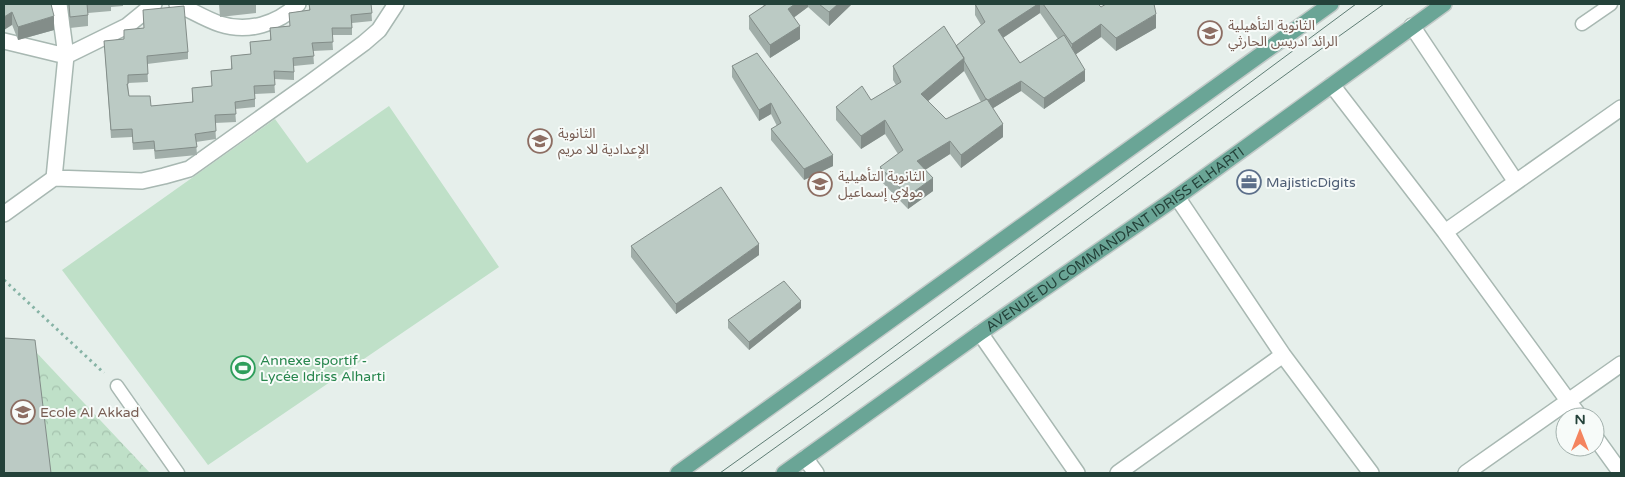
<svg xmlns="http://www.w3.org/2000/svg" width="1625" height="477" viewBox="0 0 1625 477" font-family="'Varela Round','Noto Sans Arabic',sans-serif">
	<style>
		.park { fill: url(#park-crowns) }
		.pitch { fill: #bfe0c8 }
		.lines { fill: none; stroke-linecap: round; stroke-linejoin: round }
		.service-casing { stroke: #a8b8b2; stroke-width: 15 }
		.minor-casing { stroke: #a8b8b2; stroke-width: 18 }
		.primary-casing { stroke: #c2cac8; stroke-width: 18 }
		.path { stroke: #86b3a5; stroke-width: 3; stroke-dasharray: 2.5 4; stroke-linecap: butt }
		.service { stroke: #fff; stroke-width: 12 }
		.minor { stroke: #fff; stroke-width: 15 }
		.primary { stroke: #6aa596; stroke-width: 15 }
		.tram { stroke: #5f7d75; stroke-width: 1 }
		.wall { fill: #a1aea9; fill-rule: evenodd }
		.shaded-wall { fill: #838d89 }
		.building { fill: #bbcac4; stroke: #838d89 }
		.labels { text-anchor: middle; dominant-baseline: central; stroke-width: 4; stroke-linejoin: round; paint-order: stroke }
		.education-label { font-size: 14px; fill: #785e54; stroke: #f7fbf9; text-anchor: start }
		.service-label { font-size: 14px; fill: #4e5e75; stroke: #f7fbf9; text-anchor: start }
		.street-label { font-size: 14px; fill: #24423a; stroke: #f7fbf9 }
		.leisure-label { font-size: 14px; fill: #27864d; stroke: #f7fbf9; text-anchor: start }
	</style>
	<defs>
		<pattern id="park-crowns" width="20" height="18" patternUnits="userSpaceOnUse" patternTransform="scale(1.25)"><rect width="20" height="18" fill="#bfe0c8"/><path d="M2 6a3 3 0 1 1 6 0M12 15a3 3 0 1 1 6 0" fill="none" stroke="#a4c1ad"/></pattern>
	</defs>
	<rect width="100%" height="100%" fill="#e6efeb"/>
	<path class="park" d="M35,351L150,473H47Z"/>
	<path class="pitch" d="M389,106L499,267L208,465L62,270L275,119L307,163Z"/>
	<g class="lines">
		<g class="service-casing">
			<path id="service" d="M1582,24L1611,4
				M117,386L178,473"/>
		</g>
		<g class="minor-casing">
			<path id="minor" d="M177,4C191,10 205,19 220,24C248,33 278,24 298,4
				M1412,26L1516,182
				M4,41L66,56L127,26L154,4
				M1332,85L1445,232L1580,417
				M54,178L66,56L59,4
				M1177,197L1283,355L1371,473
				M4,214L54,178L142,181L164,176L189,169L311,82L364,43L379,30L396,4
				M1445,232L1621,108
				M980,333L1077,473
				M1595,437L1621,473
				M805,458L816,473
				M1118,473L1283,355
				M1466,473L1621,364"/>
		</g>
		<g class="primary-casing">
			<g id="primary">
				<path d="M678,473L1331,4"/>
				<path id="s1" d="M784,473L980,333L1177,197L1444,4"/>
			</g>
		</g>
		<path class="path" d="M4,280L104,373"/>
		<use href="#service" class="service"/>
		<use href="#minor" class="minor"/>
		<use href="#primary" class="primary"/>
		<path class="tram" d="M720,473L822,400L1356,4
			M740,473C956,319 1167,158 1384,4"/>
	</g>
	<path class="wall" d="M4,4L54,30L18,40Z
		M68,4H123V6L111,7V11L88,13V26L70,28Z
		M219,4H256V13L220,17Z
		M309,4H371L372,21L352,23V35H332L333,50L313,51L314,64L294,66V80L274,79L275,93L255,94V107L235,109L236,122L215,123L216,139L196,142L197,155L155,159L154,149L133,150L132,137L111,138L104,41L124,39V30L144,28L143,10L188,52V59L147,64L148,82L128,83L129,96L151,106L192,102V88L212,86L211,71L231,69V56L251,54L250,42L270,40V28L290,26L289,13L309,10Z
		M762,4H852L829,26L808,7L794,17L800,39L770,58L749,29V16L764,6Z
		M975,4H1098L1101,7L1156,28L1116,51L1101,37L1076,54L1085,81L1044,109L1021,91L993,108L1003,137L961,168L950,154L925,170L933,191L908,209L880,180V167L898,154L885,134L861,149L836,120V107L871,100L896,85L893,80V66L956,46L981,25L975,15ZM1040,13L1058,39L1020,63L1003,38ZM964,71L981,102L946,119L928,101Z
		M757,53L833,166L804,180L771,140V129L777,126L771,114L759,121L732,77V66Z
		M631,246L759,255L676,314L631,257Z
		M801,308L749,350L728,328V320Z"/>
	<path class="shaded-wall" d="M795,4H808V7L788,22V9Z
		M838,4H852L829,26V12Z
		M1038,4H1040V13L998,41V30Z
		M12,12V25L4,30V17Z
		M1156,14V28L1116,51V38Z
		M54,16V30L18,40V27Z
		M1101,24V37L1072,57V44Z
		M800,26V39L770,58V45Z
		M964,58V71L921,107V94Z
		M1085,70V81L1044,109V98Z
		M1021,81V91L987,112V101Z
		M771,103V114L759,121V110Z
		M885,120V134L861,149V136Z
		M1003,124V137L961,168V155Z
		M950,141V154L917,175V161Z
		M833,155V166L804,180V169Z
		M933,178V191L908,209V196Z
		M759,244V255L676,314V304Z
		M801,301V308L749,350V342Z"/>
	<path class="building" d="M4,4H51L54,16L18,27L12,12L4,17Z
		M69,4H87L88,15L70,17Z
		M309,4H371L372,13L351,15L352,28H332L333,42L312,43L314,56L293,58L294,72L274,71L275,85L254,86L255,99L235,102L236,114L215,115L216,131L195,134L197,147L155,151L154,141L133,143L132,129L111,130L104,41L124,39V30L144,28L143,10L184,6L188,52L147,56L148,74L128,75V84H127L129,96H150L151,106L193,102L192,88L212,86L211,71L232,69L231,56L251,54L250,42L271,40L270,28L290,26L289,13L310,10Z
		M767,4H795L788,9L800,26L770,45L749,16Z
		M819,4H838L829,12Z
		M975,4H1038L998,30L1020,63L1064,35L1085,70L1044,98L1021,81L988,100L987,99H986L964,61V58L956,46L985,22Z
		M1043,4H1098L1101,7L1106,4H1154L1156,14L1116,38L1101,24L1072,44Z
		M944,26L964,58L921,94L946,119L987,99L1003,124L961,155L950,141L917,161L933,178L908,196L880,167L903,150L885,120L861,136L836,107L862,86L871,100L901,82L893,66Z
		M757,53L833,155L804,169L771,129L781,123L771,103L759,110L732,66Z
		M721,187L759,244L676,304L631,246Z
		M784,281L801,301L749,342L728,320Z
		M4,338L35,340L51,473H4Z"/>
	<defs>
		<g id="school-ring" transform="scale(1.25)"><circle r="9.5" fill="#f7fbf9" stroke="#8d6e63" stroke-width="1.5"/><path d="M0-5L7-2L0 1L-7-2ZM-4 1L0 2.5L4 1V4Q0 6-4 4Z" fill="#8d6e63"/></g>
		<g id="office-ring" transform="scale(1.25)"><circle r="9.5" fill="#f7fbf9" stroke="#5c6f8a" stroke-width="1.5"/><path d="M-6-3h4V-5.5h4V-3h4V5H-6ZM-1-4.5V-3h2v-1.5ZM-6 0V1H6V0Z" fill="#5c6f8a"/></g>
		<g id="stadium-ring" transform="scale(1.25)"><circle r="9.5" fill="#f7fbf9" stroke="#2e9e5b" stroke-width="1.5"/><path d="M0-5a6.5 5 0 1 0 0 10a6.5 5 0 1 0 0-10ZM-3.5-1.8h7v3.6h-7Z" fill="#2e9e5b"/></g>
	</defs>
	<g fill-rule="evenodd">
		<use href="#school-ring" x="1210" y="33"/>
		<use href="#school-ring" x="540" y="141"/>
		<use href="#office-ring" x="1249" y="182"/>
		<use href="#school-ring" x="820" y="184"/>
		<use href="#stadium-ring" x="243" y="368"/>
		<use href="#school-ring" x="23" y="412"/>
	</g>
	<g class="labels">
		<g class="education-label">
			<text x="1228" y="25">الثانوية التأهيلية<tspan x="1228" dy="16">الرائد ادريس الحارثي</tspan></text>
			<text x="558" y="133">الثانوية<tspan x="558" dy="16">الإعدادية للا مريم</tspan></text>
			<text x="838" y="176">الثانوية التأهيلية<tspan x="838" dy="16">مولاي إسماعيل</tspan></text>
			<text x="40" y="412">Ecole Al Akkad</text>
		</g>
		<g class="service-label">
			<text x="1266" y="182">MajisticDigits</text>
		</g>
		<g class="street-label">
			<text stroke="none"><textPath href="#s1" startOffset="405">AVENUE DU COMMANDANT IDRISS ELHARTI</textPath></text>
		</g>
		<g class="leisure-label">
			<text x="260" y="360">Annexe sportif -<tspan x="260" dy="16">Lycée Idriss Alharti</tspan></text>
		</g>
	</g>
	<rect width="1625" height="477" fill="none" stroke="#24423a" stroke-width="10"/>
	<g transform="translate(1580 432)"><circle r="24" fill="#f7fbf9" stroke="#a3b1ad"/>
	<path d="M0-4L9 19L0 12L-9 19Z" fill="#f4845f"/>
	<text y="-8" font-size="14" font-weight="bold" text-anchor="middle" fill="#24423a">N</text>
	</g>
</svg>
